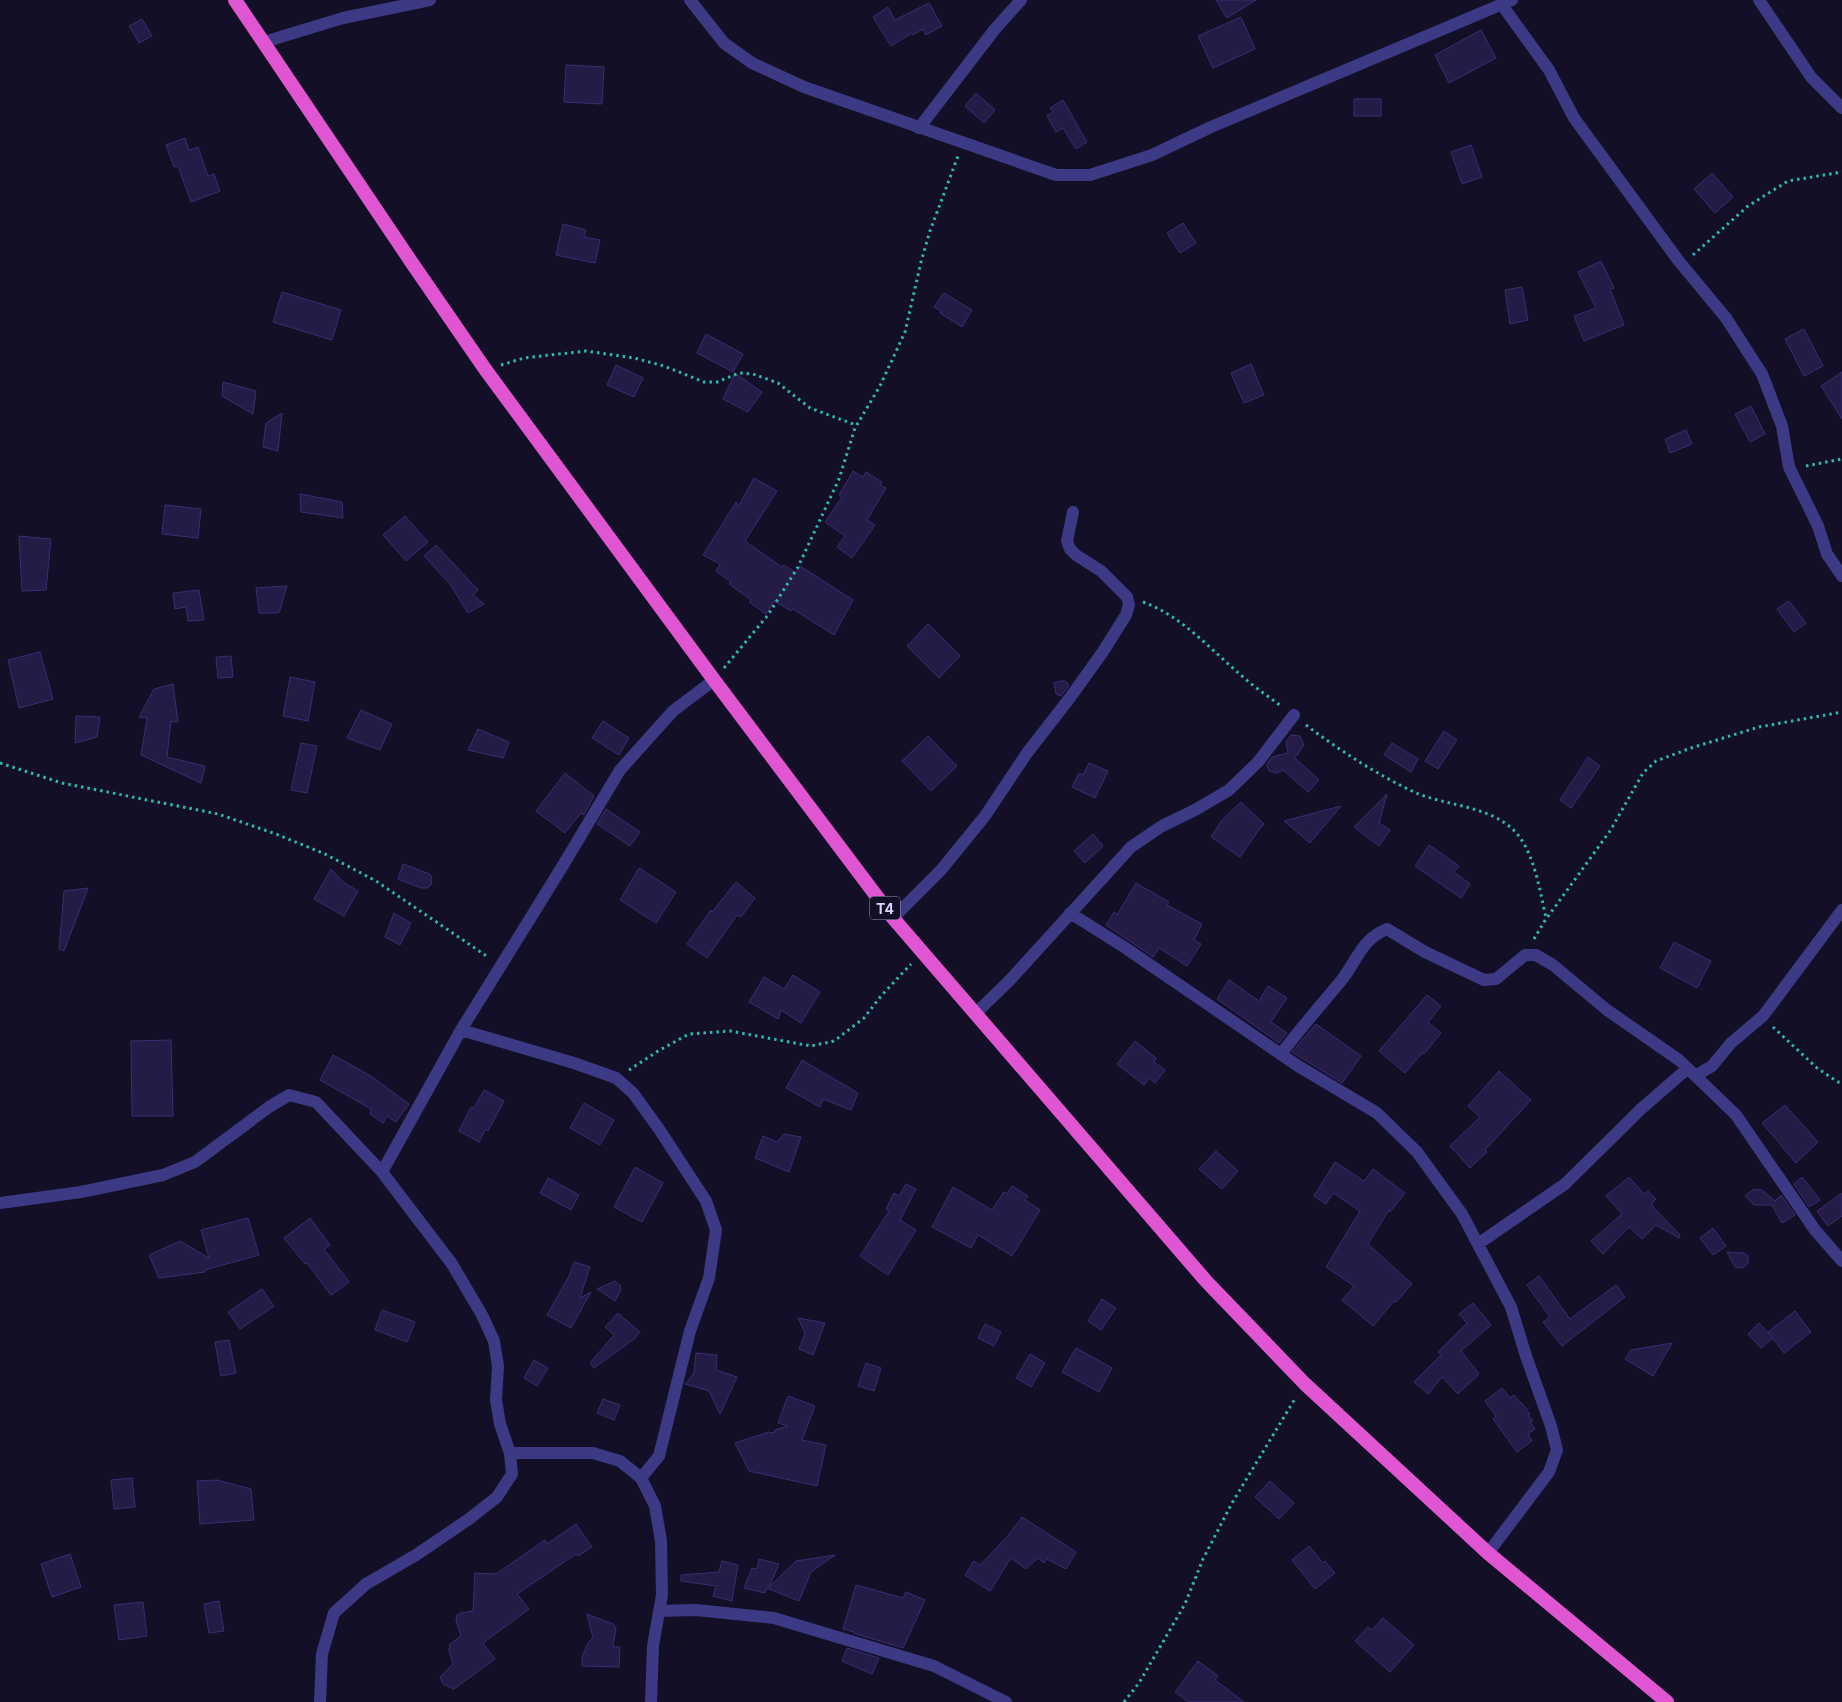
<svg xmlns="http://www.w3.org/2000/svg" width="1842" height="1702" viewBox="0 0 1842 1702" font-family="Inter,sans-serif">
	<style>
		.building { fill: #241b47; stroke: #3b2d73 }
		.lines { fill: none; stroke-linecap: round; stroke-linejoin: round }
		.path { stroke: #2fb8b0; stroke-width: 3; stroke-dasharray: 2.5 4; stroke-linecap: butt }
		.minor { stroke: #3d3a85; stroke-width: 12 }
		.trunk { stroke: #e055d1; stroke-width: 14 }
		.labels { text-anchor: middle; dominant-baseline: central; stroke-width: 4.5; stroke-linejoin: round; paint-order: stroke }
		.shield { fill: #130f26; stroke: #9e99be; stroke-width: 1 }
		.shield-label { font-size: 14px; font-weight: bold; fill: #d9d4ff }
	</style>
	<rect width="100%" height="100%" fill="#130f26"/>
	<path class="building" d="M1216,0H1256L1227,18Z
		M929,3L942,26L926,35L923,29L913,35L912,33L891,46L873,17L888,7L895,20Z
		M1241,17L1255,49L1213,68L1198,36Z
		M142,19L152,36L139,43L129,26Z
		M1481,30L1496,58L1449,83L1435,55Z
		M566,65L604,67L602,104L564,102Z
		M976,93L995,110L984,123L965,106Z
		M1354,99H1381V116H1354Z
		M1063,100L1087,142L1076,149L1063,128L1056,132L1047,116L1053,112L1050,108Z
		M185,138L189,150L198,147L208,176L214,174L220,191L191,202L178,166L174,167L166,145Z
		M1471,145L1482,177L1462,184L1451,152Z
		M1712,173L1733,197L1715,213L1694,189Z
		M1183,223L1196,243L1180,253L1167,233Z
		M563,224L586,230L584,237L600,240L595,263L556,255Z
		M1601,261L1614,288L1610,289L1624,325L1584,341L1574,316L1596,308L1578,272Z
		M1522,287L1528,320L1510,324L1505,290Z
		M282,292L341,310L332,340L273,322Z
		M944,293L972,310L962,327L940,313L941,311L934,307Z
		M1804,329L1823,366L1804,376L1785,339Z
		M706,334L743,354L733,372L697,353Z
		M1251,364L1264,395L1244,403L1231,373Z
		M616,365L643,378L634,397L607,385Z
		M1842,372V419L1821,386Z
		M735,373L762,392L748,412L723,399Z
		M223,382L256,391L253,414L222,396Z
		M1751,406L1765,434L1750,442L1735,414Z
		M282,413L278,451L263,447L266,423Z
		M1686,430L1692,444L1670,453L1665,439Z
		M853,471L863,477L866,472L882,482L880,485L886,488L867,520L875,525L852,558L837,547L845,536L825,522L842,497L839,495Z
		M754,478L777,491L745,541L782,567L784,565L796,573L800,566L853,600L834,635L793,609L791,611L774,601L766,614L749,602L751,600L729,584L731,582L716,571L720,564L703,555L736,502L738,507Z
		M300,494L342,502L343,518L301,512Z
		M165,505L201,509L198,538L162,534Z
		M405,516L428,542L406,561L383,535Z
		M19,536L51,539L46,590L22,591Z
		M436,545L478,590L473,595L484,604L468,613L450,584L424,556Z
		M287,586L279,613H259L256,588Z
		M199,590L204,620L188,621L186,607L175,609L173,593Z
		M1789,601L1806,623L1794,632L1777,609Z
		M928,624L960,656L939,678L907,646Z
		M40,652L53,699L19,708L8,660Z
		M231,656L233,677L218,678L216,657Z
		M290,677L315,682L308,721L283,716Z
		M1061,681H1065L1069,685L1061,696L1056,694L1054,683Z
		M173,684L178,722L171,721L167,757L205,766L201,783L141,755L147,718L139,717L154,689Z
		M361,710L392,724L380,750L347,738Z
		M76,716L100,717L97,737L75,743Z
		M603,721L629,738L619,755L592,738Z
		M478,729L509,742L503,758L468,750Z
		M1444,731L1457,740L1438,769L1425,761Z
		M1291,735L1300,736L1304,745L1295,758L1319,780L1308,792L1283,770L1277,773L1269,771L1267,766V764L1272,757L1288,753L1286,742Z
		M928,736L957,766L931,791L902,761Z
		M301,743L317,746L307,793L291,790Z
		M1392,743L1418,759L1411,772L1384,755Z
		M1588,757L1600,766L1571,808L1560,800Z
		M1089,763L1108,771L1095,798L1072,787L1079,773L1083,775Z
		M565,773L594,796L584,815L581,813L565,833L536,811Z
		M1387,794L1379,823L1390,830L1379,846L1354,827Z
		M1241,802L1264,824L1258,831L1240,857L1211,837L1222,820Z
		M1341,806L1310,843L1284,821Z
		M606,809L640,832L630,846L597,824Z
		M1093,834L1103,846L1085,863L1074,851Z
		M1429,845L1459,866L1454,872L1470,884L1461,898L1415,866Z
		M403,864L430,874L432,879L431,885L427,888H421L398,879Z
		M639,868L676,892L656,923L620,900Z
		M331,869L343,882L358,891L344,916L314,899Z
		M736,882L755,898L741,917L737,915L707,958L687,944L711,910L712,912Z
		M1136,883L1169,902L1167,905L1202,924L1194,940L1201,944L1187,966L1159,948L1153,957L1106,925L1114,912L1117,915Z
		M88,888L64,951L59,949L64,891Z
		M394,913L411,923L400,945L385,937Z
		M1674,942L1711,961L1697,988L1660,968Z
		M793,975L820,992L801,1023L781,1010L778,1019L749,1002L764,977L784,989Z
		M1229,980L1259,1001L1268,986L1287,998L1271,1022L1287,1033L1279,1043L1217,999Z
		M1427,995L1441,1006L1428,1022L1441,1033L1424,1054L1422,1053L1405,1073L1379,1051Z
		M1316,1024L1361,1056L1342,1083L1292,1052Z
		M171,1040L173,1116H132L131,1041Z
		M1135,1041L1156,1058L1154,1062L1165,1070L1155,1083L1149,1078L1144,1085L1117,1064Z
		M333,1055L371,1076L409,1104L396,1122L387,1116L383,1123L370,1114L371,1109L320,1080Z
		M802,1060L858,1093L851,1110L823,1099L820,1107L786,1088Z
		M1499,1071L1531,1100L1485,1150L1487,1152L1470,1168L1450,1146L1480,1117L1468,1106Z
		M484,1090L504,1101L488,1131L486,1129L479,1142L459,1131L471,1107L474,1108Z
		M584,1103L614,1120L600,1145L570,1128Z
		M1785,1105L1818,1142L1796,1163L1762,1123Z
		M784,1134L801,1137L789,1172L755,1158L763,1136L777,1142Z
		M1216,1151L1238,1171L1222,1189L1199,1169Z
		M1335,1162L1364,1181L1373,1169L1405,1193L1390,1212L1389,1210L1368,1244L1412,1284L1396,1302L1394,1301L1373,1326L1342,1300L1354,1286L1326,1267L1360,1211L1333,1193L1326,1204L1314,1196Z
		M635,1167L663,1183L642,1222L614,1207Z
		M1629,1177L1644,1194L1648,1191L1656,1199L1652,1203L1653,1207L1680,1235L1679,1238L1656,1225L1642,1239L1629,1227L1603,1254L1591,1241L1622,1214L1606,1196Z
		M1802,1177L1820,1200L1809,1207L1794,1184Z
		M548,1178L579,1195L571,1210L540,1193Z
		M906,1184L916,1189L900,1220L916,1230L888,1275L860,1256L889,1211L886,1209L894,1193L899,1196Z
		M1012,1186L1028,1196L1025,1200L1040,1210L1012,1256L978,1235L971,1248L932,1227L953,1187L992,1210L1004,1192L1007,1194Z
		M1754,1189L1762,1190L1775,1201L1781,1195L1795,1215L1782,1223L1772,1205H1754L1745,1196Z
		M1842,1193V1216L1828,1226L1817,1211Z
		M248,1218L259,1255L205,1270V1272L159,1278L149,1255L180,1241L209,1258L201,1230Z
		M310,1218L330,1245L324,1249L349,1282L331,1295L307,1263L305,1264L284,1238Z
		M1713,1228L1726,1246L1713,1255L1700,1238Z
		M1727,1252L1744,1253L1748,1256V1263L1743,1268L1735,1267Z
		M574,1262L590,1267L580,1298L591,1292L571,1328L547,1315L569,1276Z
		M1539,1276L1570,1319L1616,1285L1625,1297L1562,1346L1543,1322L1550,1317L1527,1285Z
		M615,1281L620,1285L621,1290L615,1301L597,1289Z
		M262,1289L274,1306L240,1329L228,1312Z
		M1102,1299L1116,1308L1101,1330L1088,1321Z
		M1473,1303L1491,1325L1461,1351L1479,1374L1458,1394L1442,1377L1428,1394L1414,1382L1441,1355L1438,1352L1467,1323L1459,1314Z
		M382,1310L415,1322L407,1342L375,1330Z
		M1795,1311L1811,1332L1784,1353L1768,1332Z
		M618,1313L640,1332L634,1339L594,1368L590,1363L614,1335L605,1327Z
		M798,1318L825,1323L813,1355L799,1349L805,1333Z
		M1759,1323L1773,1338L1761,1348L1748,1334Z
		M985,1324L1001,1332L994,1346L978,1338Z
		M229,1340L236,1373L221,1376L215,1342Z
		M1672,1343L1653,1376L1625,1359L1631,1350Z
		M1076,1348L1112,1368L1099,1392L1062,1372Z
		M696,1353L717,1355L716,1370L737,1377L720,1414L709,1391L685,1384L694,1373Z
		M1030,1354L1045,1363L1031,1387L1016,1378Z
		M534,1360L548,1368L537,1386L524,1378Z
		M866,1363L881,1368L874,1391L858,1386Z
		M1502,1388L1510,1398L1514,1395L1520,1403L1521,1402L1530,1414L1528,1415L1533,1421L1530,1422L1535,1429L1528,1434L1532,1441L1517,1452L1493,1419L1496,1416L1485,1401Z
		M788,1396L815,1406L802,1440L826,1445L817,1486L749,1471L735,1443L769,1432L774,1433L775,1430L788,1426L778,1423Z
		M603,1399L620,1405L614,1420L597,1413Z
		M132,1478L135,1507L114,1509L111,1480Z
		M217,1480L251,1489L254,1520L200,1524L197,1481Z
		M1270,1481L1294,1503L1279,1519L1255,1497Z
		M1022,1517L1076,1552L1066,1569L1047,1559L1044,1563L1038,1558L1026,1569L1011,1558L990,1591L965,1575L974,1561L980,1565L1007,1537Z
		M576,1524L592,1547L578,1556L576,1554L517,1594L529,1609L483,1643L495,1659L454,1689L443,1684L440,1677L453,1664L449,1650L450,1644L461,1636L456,1621L457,1615L461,1613L473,1611L475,1573L496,1574L545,1540L547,1544Z
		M1309,1546L1323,1563L1325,1561L1335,1573L1315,1589L1292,1560Z
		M70,1554L81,1587L52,1597L41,1564Z
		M835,1555L811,1572L799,1601L767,1588L765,1593L744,1588L752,1568L757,1569L759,1559L779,1564L769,1587L796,1561Z
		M722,1561L738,1565L732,1601L713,1596L716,1586L681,1581V1575L719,1572Z
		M856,1585L903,1598L906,1592L925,1600L903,1648L853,1633L854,1632L843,1629Z
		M219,1601L224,1631L209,1633L204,1604Z
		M143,1602L147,1636L119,1640L114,1605Z
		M587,1614L613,1624L616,1628L613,1647H620L619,1667L582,1666V1657L588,1643L593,1638Z
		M1383,1618L1414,1645L1390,1672L1355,1641L1368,1627L1372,1630Z
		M847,1648L879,1658L872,1674L842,1661Z
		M1198,1661L1218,1676L1215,1680L1244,1702H1188L1175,1692Z"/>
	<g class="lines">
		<path class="path" d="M1693,255L1748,206L1788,181L1842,172
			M501,365L524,358L586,351L634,358L664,366L704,382H717L739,373L753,374L778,383L810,408L856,425
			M1806,466L1842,459
			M1143,602C1182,616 1211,650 1242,676C1254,687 1268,696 1281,706
			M724,668L768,615L798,567L839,479L855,428L880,386L905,332L921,262L930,231L958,156
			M1306,725C1339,750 1376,774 1414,792C1447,807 1498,805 1521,839C1536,862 1540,892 1546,918
			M0,763L62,783L218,814L276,834L325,854L376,881L488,957
			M1534,939L1544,922L1610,831L1643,773L1656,761L1691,748L1759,727L1842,712
			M1773,1027L1817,1068L1838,1082H1842
			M629,1070L658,1051L689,1034L730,1031L811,1046L834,1041L864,1018L881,996L911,964
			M1124,1702L1139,1683L1185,1604L1203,1559L1232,1503L1296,1397"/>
		<path class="minor" d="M690,0L724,43L752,63L804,87L1056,175H1090L1152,155L1211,127L1512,0
			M1759,0L1811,77L1842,108
			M1502,5L1549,70L1574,118L1678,260L1726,318L1762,374L1782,426L1789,467L1818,526L1827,554L1842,576
			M264,42L343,18L430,0
			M919,128L995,29L1021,0
			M1070,913L1124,947L1298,1066L1377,1113L1417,1152L1462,1214L1511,1307L1526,1356L1551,1426L1557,1450L1549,1472L1488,1553
			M893,918L941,870L985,816L1027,753L1069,699L1102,653L1126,615L1129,605L1127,597L1101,571L1076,555L1070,549L1067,541L1073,512
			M976,1013L1010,980L1131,847L1162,826L1195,810L1229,790L1258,762L1294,715
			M461,1030L574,1063L616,1078L633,1093L659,1129L706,1201L716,1230L709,1278L690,1331L659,1456L641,1478
			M1281,1054C1300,1029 1320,1006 1340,982C1357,962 1360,940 1387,929L1425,952L1484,980L1496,979L1525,955H1536L1553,965L1607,1010L1679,1060L1736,1115L1815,1230L1842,1261
			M1695,1076L1712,1066L1731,1043L1763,1016L1842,910
			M382,1172L461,1030L562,867L620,770L673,711L714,680
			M0,1203L81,1192L163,1175L195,1162L269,1107L289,1095L316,1102L382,1172L452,1264L482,1315L494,1341L498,1366L496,1400L500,1424L510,1453L512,1474L497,1497L469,1519L416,1555L366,1584L334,1613L322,1654L320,1702
			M1478,1244L1565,1184L1641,1109L1687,1069
			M510,1453H593L620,1461L641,1478L655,1506L661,1541L662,1595L653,1646L651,1702
			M659,1611L696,1610L774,1618L934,1666L1006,1702"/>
		<path class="trunk" d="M235,0L412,263L485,369L714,680L893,918L1206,1281L1305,1384L1488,1553L1667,1702"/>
	</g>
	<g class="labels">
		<rect class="shield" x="870" y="896.5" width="30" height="23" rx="4"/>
		<g class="shield-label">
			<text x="885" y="908">T4</text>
		</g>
	</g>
</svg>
